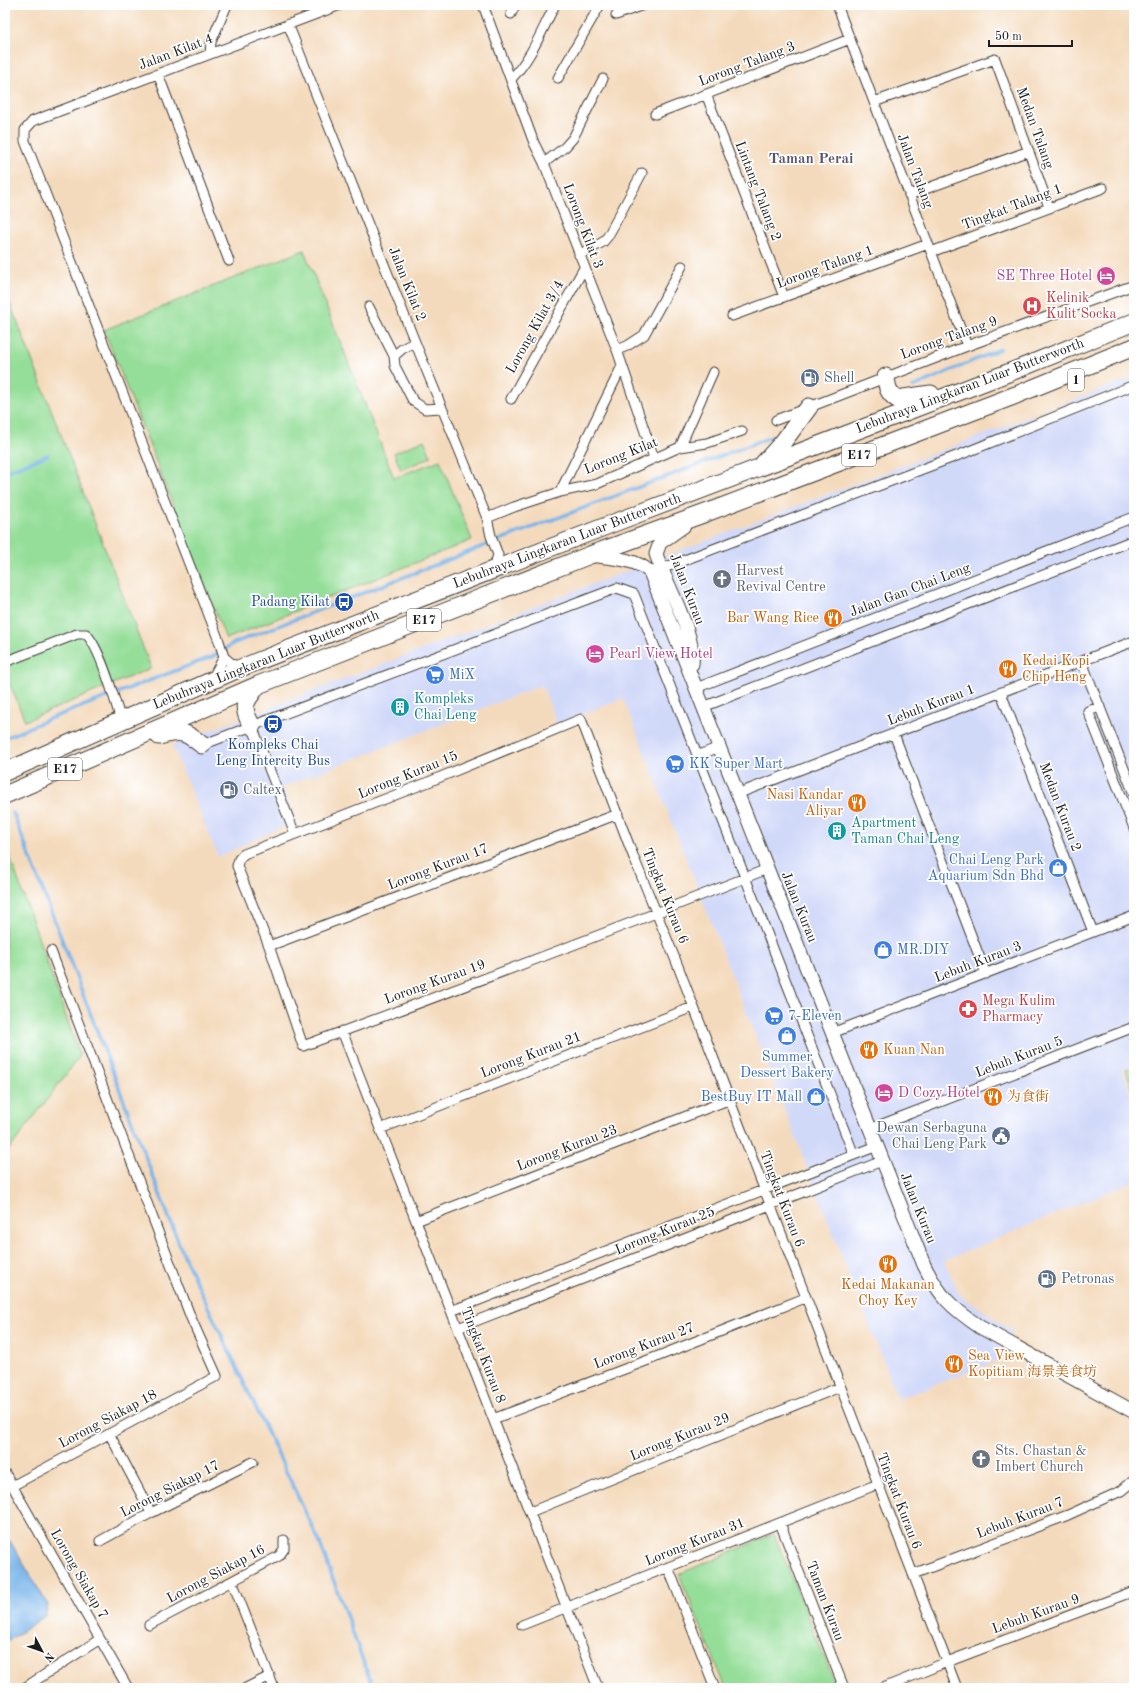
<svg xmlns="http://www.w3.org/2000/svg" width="1139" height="1693" viewBox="0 0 1139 1693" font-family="'Old Standard TT','Noto Serif SC',serif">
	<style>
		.built { fill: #d1d9f9 }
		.green { fill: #95de99; stroke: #587d5a }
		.water { fill: #78b4ea; stroke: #4a6883 }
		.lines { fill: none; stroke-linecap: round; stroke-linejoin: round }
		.stream { stroke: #78b4ea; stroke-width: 3.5 }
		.street-casing { stroke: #3c3834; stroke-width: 11 }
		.secondary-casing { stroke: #3c3834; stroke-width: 15 }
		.highway-casing { stroke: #3c3834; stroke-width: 19 }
		.street { stroke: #fff; stroke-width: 9 }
		.secondary { stroke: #fff; stroke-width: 13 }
		.highway { stroke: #fff; stroke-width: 17 }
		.labels { text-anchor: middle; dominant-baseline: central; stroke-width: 3.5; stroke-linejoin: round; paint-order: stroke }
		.shield { fill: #fff; stroke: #606060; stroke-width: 1 }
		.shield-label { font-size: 13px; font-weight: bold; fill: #1c1c1c }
		.street-label { font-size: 14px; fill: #1c1c1c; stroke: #fff }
		.hotel-label { font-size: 14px; fill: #b23c85; stroke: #fff; text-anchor: start }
		.health-label { font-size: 14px; fill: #be3a42; stroke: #fff; text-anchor: start }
		.service-label { font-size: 14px; fill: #4e5e75; stroke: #fff; text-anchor: start }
		.worship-label { font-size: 14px; fill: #5b616d; stroke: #fff; text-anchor: start }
		.transit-label { font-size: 14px; fill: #164399; stroke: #fff; text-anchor: end }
		.food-label { font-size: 14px; fill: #c56008; stroke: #fff; text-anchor: start }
		.shop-label { font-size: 14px; fill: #366cbe; stroke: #fff; text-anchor: start }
		.culture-label { font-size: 14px; fill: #0d838f; stroke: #fff; text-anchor: start }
		.neighbourhood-label { font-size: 15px; font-weight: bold; fill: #585368; stroke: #fff }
	</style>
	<rect width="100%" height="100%" fill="#fff"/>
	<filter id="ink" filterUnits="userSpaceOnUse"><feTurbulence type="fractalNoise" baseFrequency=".025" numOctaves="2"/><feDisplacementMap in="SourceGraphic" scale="8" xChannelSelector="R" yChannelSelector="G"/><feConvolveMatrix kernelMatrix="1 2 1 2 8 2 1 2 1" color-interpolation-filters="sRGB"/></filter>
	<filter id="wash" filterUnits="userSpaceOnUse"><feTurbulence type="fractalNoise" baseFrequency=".012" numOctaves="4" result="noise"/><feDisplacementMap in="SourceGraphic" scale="16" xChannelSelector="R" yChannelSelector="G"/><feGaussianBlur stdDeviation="0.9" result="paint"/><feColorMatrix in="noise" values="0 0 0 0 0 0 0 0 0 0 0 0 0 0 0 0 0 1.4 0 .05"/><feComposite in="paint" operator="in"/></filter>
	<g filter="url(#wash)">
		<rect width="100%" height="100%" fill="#f4dabc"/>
		<path class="built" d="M1134,377V1065L1122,1070L1134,1100V1181L944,1261L960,1295L1013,1331L1002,1359L898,1399L623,698L557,724L542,685L283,787L295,821L218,857L172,745Z"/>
		<path class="green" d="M304,250L394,478L440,460L472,540L226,639L104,330Z
			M5,290L151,668L25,721L5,672Z
			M424,440L431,457L401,470L394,453Z
			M5,851L9,854L80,1056L5,1155Z
			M1134,1067V1092L1126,1070Z
			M774,1534L837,1688H726L679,1574Z"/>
		<path class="water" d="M5,1539L10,1541L48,1605L45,1616L5,1643Z"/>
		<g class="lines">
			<path class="stream" d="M913,387L1000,349
				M5,472L48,455
				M5,738L49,719L214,656L234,643L502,539L771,437
				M13,813L183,1254L319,1541L373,1688"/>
		</g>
	</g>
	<g filter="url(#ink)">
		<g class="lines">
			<g class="street-casing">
				<path id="street" d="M483,5L534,143L544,163L617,350L654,458
					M837,5L967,346
					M511,14L515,5
					M616,15L643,5
					M288,24L415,342L487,518L491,536L498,555L493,570
					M210,54L211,42L227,5
					M158,74L229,261
					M558,78L600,5
					M511,79C531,59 542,30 555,5
					M706,94L784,297
					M874,102L995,59L1049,207
					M655,114L850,39
					M544,163L565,147L573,138L603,79
					M909,195L1029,151
					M931,252L1103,188
					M579,255L603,242L608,236L642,173
					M369,307L394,356
					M732,316L928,244
					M415,342L402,349L394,356L395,366L413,401L425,409L442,408
					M617,350L627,346L644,335L682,266
					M511,399L584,268
					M776,420L967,346L1134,285
					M680,447L713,372
					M560,492L622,366
					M487,518L514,507L560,492L597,484L680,447L707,443L742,431
					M661,569L967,452L1134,385
					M10,660L77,634H86C100,647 115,700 121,721
					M1082,662L1134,794
					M238,669L224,657L219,641L25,141V130L33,121L340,5
					M212,679L224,657
					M696,688L1134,517
					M1001,693L1093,932
					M703,707L1134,540
					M1100,707L1088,711L1134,828
					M252,726L295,834
					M894,734L986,974
					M202,745L617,588L634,594L854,1155
					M697,756L719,747
					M737,794L1134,641
					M767,869C614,931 458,989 303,1046L269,946L237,866L239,859L244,854L426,783L581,719L634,858L676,961L957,1688
					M269,946L618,814
					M342,1031L598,1688
					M832,1033L1134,916
					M380,1129L693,1007
					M870,1129L1134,1027
					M416,1221L728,1100
					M451,1311L877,1146
					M458,1328L882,1161
					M493,1419L651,1359L805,1298
					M110,1435L151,1513
					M5,1473L128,1688
					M12,1486L217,1376L191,1318L51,951
					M530,1512L840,1387
					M780,1523L844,1688
					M100,1541L151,1513L253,1462
					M668,1567L715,1688
					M913,1574L1068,1515L1121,1491L1134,1480
					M232,1581L274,1688
					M149,1625L279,1556L284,1549V1540
					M522,1625L878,1484
					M24,1688L100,1639
					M246,1688L270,1676
					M883,1688L947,1662L1134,1591"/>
			</g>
			<g class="secondary-casing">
				<path id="secondary" d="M684,526L660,543L656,554C666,584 696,635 692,664
					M590,555C611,558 635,558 650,572L924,1265C939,1296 952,1308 980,1327L1134,1412"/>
			</g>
			<g class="highway-casing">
				<path id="highway" d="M886,377C887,387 888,393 897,399L931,394
					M763,464L783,442L809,407
					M252,726C240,705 245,703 258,685
					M159,736C181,730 185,731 202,745
					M5,772L238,669L614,523L1013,371L1134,322
					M5,795L258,685L590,555L703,514L1016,395L1134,347"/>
			</g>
			<use href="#street" class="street"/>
			<use href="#secondary" class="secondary"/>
			<use href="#highway" class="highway"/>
		</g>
	</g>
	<defs>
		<g id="hotel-disc" transform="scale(1)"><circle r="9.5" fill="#d1479c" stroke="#fff"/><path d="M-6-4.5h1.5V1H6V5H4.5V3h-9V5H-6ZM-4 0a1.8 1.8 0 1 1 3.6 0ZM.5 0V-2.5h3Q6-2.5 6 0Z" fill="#fff"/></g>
		<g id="hospital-disc" transform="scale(1)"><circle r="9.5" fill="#e0444e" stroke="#fff"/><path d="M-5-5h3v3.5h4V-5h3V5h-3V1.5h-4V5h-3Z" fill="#fff"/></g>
		<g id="fuel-disc" transform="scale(1)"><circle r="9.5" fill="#5c6f8a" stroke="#fff"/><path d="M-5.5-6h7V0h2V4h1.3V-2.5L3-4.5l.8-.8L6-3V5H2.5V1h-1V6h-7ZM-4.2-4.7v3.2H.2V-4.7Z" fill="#fff"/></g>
		<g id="church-disc" transform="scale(1)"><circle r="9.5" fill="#6b7280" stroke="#fff"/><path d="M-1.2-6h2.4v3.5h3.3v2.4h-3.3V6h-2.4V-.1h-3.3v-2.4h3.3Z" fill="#fff"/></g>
		<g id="bus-disc" transform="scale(1)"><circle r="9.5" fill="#1a4fb4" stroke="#fff"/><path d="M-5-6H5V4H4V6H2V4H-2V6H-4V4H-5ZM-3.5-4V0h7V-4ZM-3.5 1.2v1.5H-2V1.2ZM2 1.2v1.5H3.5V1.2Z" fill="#fff"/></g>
		<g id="restaurant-disc" transform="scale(1)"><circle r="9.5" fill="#e8710a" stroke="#fff"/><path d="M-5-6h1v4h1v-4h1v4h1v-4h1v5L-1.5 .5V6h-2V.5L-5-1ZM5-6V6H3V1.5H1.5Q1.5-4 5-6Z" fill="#fff"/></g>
		<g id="supermarket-disc" transform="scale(1)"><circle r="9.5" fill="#3f7fe0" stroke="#fff"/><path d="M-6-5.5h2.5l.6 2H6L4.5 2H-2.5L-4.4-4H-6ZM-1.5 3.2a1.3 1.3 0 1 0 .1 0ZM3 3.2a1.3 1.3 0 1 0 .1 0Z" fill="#fff"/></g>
		<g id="building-disc" transform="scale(1)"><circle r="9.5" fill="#0f9aa8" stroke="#fff"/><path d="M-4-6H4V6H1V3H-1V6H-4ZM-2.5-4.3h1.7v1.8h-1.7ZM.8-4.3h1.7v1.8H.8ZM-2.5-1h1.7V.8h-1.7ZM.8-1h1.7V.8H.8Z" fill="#fff"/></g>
		<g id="shop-disc" transform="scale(1)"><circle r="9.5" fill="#3f7fe0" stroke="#fff"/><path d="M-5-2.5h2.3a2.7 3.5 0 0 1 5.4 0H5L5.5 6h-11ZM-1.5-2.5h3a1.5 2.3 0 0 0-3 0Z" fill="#fff"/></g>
		<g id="pharmacy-disc" transform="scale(1)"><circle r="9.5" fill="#e0444e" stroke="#fff"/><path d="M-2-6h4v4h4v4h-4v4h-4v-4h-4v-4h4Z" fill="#fff"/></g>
		<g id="civic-disc" transform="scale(1)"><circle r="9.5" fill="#5c6f8a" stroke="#fff"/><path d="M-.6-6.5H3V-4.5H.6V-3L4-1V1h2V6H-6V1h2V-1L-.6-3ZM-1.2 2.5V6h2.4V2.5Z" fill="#fff"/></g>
	</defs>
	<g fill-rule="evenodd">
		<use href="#hotel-disc" x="1106" y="276"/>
		<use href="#hospital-disc" x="1032" y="306"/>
		<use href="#fuel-disc" x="810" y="378"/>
		<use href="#church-disc" x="722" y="579"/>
		<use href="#bus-disc" x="344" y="602"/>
		<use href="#restaurant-disc" x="833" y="618"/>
		<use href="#hotel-disc" x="595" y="654"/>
		<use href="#restaurant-disc" x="1008" y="669"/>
		<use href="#supermarket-disc" x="435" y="675"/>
		<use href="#building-disc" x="400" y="707"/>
		<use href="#bus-disc" x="273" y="724"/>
		<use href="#supermarket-disc" x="675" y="764"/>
		<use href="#fuel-disc" x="229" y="790"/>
		<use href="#restaurant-disc" x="857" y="803"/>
		<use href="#building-disc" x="837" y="831"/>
		<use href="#shop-disc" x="1058" y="868"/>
		<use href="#shop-disc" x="883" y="950"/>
		<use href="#pharmacy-disc" x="968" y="1009"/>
		<use href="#supermarket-disc" x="774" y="1016"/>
		<use href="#shop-disc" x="787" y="1036"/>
		<use href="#restaurant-disc" x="869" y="1050"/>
		<use href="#hotel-disc" x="884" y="1093"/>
		<use href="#shop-disc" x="816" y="1097"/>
		<use href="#restaurant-disc" x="993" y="1097"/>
		<use href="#civic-disc" x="1001" y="1136"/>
		<use href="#restaurant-disc" x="888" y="1264"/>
		<use href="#fuel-disc" x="1047" y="1279"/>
		<use href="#restaurant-disc" x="954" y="1364"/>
		<use href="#church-disc" x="981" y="1459"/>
	</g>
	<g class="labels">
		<g class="shield">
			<rect x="1068" y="369" width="16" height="22" rx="3"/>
			<rect x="842" y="444" width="34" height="22" rx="3"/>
			<rect x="407" y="609" width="34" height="22" rx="3"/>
			<rect x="48" y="758" width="34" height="22" rx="3"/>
		</g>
		<g class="shield-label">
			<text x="1076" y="380">1</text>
			<text x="859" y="455">E17</text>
			<text x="424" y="620">E17</text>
			<text x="65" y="769">E17</text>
		</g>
		<g class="street-label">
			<text transform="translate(176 52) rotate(-21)">Jalan Kilat 4</text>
			<text transform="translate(747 64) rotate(-21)">Lorong Talang 3</text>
			<text transform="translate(1035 128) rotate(70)">Medan Talang</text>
			<text transform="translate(915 171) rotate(69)">Jalan Talang</text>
			<text transform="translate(758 191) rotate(69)">Lintang Talang 2</text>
			<text transform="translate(1012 207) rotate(-21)">Tingkat Talang 1</text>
			<text transform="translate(583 226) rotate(69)">Lorong Kilat 3</text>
			<text transform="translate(825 267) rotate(-20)">Lorong Talang 1</text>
			<text transform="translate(407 284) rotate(68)">Jalan Kilat 2</text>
			<text transform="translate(535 327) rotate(-61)">Lorong Kilat 3/4</text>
			<text transform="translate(949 338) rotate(-20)">Lorong Talang 9</text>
			<text transform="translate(970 386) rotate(-21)">Lebuhraya Lingkaran Luar Butterworth</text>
			<text transform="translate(621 456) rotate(-22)">Lorong Kilat</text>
			<text transform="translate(567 541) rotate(-21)">Lebuhraya Lingkaran Luar Butterworth</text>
			<text transform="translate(687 589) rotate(69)">Jalan Kurau</text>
			<text transform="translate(910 590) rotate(-21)">Jalan Gan Chai Leng</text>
			<text transform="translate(266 660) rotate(-22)">Lebuhraya Lingkaran Luar Butterworth</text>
			<text transform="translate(931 705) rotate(-21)">Lebuh Kurau 1</text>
			<text transform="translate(408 775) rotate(-22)">Lorong Kurau 15</text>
			<text transform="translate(1060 807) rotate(69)">Medan Kurau 2</text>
			<text transform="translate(438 867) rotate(-21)">Lorong Kurau 17</text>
			<text transform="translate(665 896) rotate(68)">Tingkat Kurau 6</text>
			<text transform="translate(799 907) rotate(68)">Jalan Kurau</text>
			<text transform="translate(978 962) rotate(-21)">Lebuh Kurau 3</text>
			<text transform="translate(435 982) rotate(-20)">Lorong Kurau 19</text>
			<text transform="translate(531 1055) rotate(-21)">Lorong Kurau 21</text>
			<text transform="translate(1019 1057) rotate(-21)">Lebuh Kurau 5</text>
			<text transform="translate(567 1148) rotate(-21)">Lorong Kurau 23</text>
			<text transform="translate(782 1199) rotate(69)">Tingkat Kurau 6</text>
			<text transform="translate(918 1208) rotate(68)">Jalan Kurau</text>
			<text transform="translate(665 1231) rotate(-22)">Lorong Kurau 25</text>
			<text transform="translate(644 1346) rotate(-21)">Lorong Kurau 27</text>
			<text transform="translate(483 1355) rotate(69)">Tingkat Kurau 8</text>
			<text transform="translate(108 1419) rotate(-28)">Lorong Siakap 18</text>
			<text transform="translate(680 1437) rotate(-22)">Lorong Kurau 29</text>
			<text transform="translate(170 1489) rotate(-27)">Lorong Siakap 17</text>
			<text transform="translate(899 1501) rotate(69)">Tingkat Kurau 6</text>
			<text transform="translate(1020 1518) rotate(-21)">Lebuh Kurau 7</text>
			<text transform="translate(695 1542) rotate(-22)">Lorong Kurau 31</text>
			<text transform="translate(79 1574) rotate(60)">Lorong Siakap 7</text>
			<text transform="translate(216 1574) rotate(-28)">Lorong Siakap 16</text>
			<text transform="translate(825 1601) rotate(69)">Taman Kurau</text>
			<text transform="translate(1036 1614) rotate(-20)">Lebuh Kurau 9</text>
		</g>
		<g class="hotel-label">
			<text x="1092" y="276" text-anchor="end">SE Three Hotel</text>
			<text x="609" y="654">Pearl View Hotel</text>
			<text x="898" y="1093">D Cozy Hotel</text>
		</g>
		<g class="health-label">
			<text x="1046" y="298">Kelinik<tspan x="1046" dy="16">Kulit Socka</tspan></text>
			<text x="982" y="1001">Mega Kulim<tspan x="982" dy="16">Pharmacy</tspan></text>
		</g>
		<g class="service-label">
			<text x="824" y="378">Shell</text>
			<text x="243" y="790">Caltex</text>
			<text x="987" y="1128" text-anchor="end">Dewan Serbaguna<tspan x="987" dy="16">Chai Leng Park</tspan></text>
			<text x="1061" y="1279">Petronas</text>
		</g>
		<g class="worship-label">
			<text x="736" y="571">Harvest<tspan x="736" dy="16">Revival Centre</tspan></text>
			<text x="995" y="1451">Sts. Chastan &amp;<tspan x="995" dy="16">Imbert Church</tspan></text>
		</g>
		<g class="transit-label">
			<text x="330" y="602">Padang Kilat</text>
			<text x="273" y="745" text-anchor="middle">Kompleks Chai<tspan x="273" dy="16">Leng Intercity Bus</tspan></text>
		</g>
		<g class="food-label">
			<text x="819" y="618" text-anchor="end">Bar Wang Rice</text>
			<text x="1022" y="661">Kedai Kopi<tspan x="1022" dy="16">Chip Heng</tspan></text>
			<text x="843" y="795" text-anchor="end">Nasi Kandar<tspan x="843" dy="16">Aliyar</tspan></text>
			<text x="883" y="1050">Kuan Nan</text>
			<text x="1007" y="1097">为食街</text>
			<text x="888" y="1285" text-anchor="middle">Kedai Makanan<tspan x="888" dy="16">Choy Key</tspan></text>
			<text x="968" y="1356">Sea View<tspan x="968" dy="16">Kopitiam 海景美食坊</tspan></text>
		</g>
		<g class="shop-label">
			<text x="449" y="675">MiX</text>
			<text x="689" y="764">KK Super Mart</text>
			<text x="1044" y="860" text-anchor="end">Chai Leng Park<tspan x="1044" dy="16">Aquarium Sdn Bhd</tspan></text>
			<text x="897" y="950">MR.DIY</text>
			<text x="788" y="1016">7-Eleven</text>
			<text x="787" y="1057" text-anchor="middle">Summer<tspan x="787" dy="16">Dessert Bakery</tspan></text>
			<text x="802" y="1097" text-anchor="end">BestBuy IT Mall</text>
		</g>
		<g class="culture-label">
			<text x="414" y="699">Kompleks<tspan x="414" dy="16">Chai Leng</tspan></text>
			<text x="851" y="823">Apartment<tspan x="851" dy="16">Taman Chai Leng</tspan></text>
		</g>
		<g class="neighbourhood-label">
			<text x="811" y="159">Taman Perai</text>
		</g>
	</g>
	<rect width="1139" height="1693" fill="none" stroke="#fff" stroke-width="20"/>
	<g transform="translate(42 1651) rotate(131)" stroke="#ffffff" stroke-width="3" paint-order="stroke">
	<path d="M0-3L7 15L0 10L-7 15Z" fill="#1c1c1c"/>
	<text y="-6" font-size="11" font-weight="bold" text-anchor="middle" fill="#1c1c1c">N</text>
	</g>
	<path d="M989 40v6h83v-6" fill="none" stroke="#1c1c1c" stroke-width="2"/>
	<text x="995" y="40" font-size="12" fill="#1c1c1c" stroke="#ffffff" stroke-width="3" paint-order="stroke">50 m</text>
</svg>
